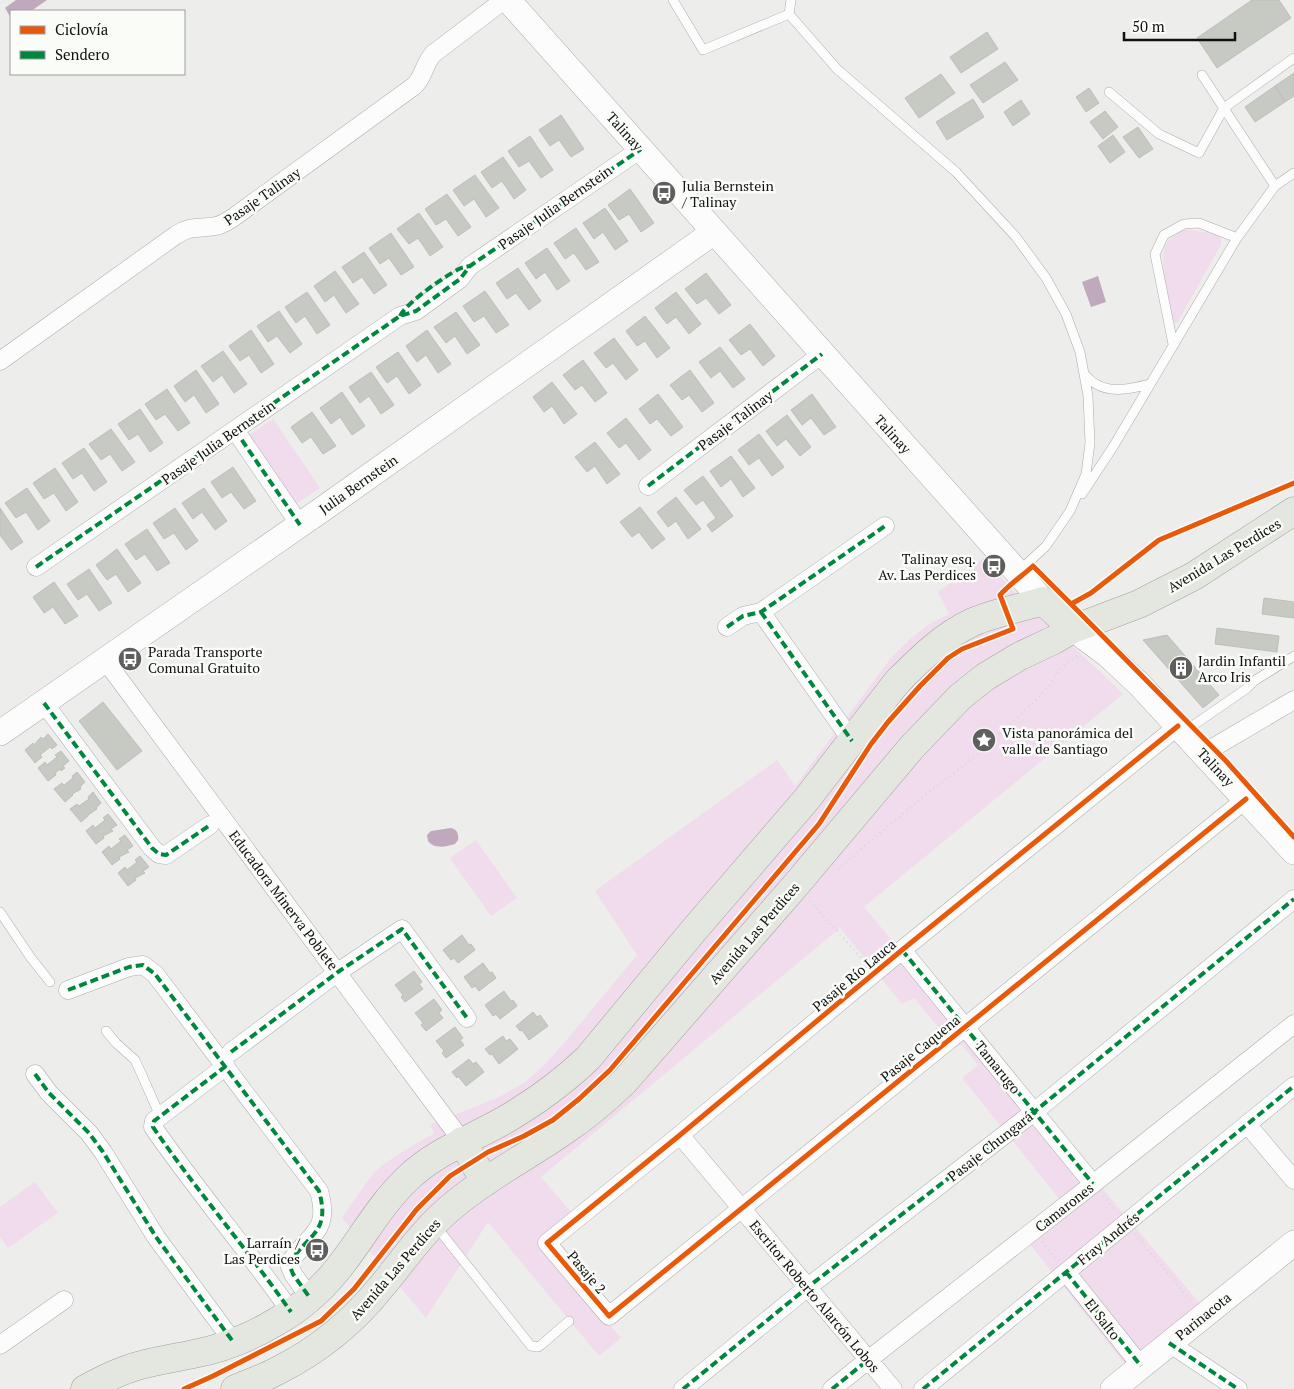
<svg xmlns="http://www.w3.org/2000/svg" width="1294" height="1389" viewBox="0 0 1294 1389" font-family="'PT Serif',serif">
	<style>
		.green { fill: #f1dcee }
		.water { fill: #c0a8bd }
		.building { fill: #c6cac2; stroke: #bebebd }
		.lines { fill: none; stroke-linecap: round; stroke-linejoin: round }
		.lane-casing { stroke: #acacab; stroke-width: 10 }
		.street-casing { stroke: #acacab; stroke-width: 19 }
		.secondary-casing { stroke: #acacab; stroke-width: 26 }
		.primary-casing { stroke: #9fa398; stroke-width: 29 }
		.path { stroke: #d7d8d7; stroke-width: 2.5; stroke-dasharray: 1 4; stroke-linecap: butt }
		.lane { stroke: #fcfcfc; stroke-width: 9 }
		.street { stroke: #fcfcfc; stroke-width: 18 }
		.secondary { stroke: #fcfcfc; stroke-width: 25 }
		.primary { stroke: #e4e7e0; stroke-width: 28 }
		.quiet { stroke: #00873e; stroke-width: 4; stroke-dasharray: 8 4; stroke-linecap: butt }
		.cycleway-casing { stroke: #fafcf8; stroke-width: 8 }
		.cycleway { stroke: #e8590c; stroke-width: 5 }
		.labels { text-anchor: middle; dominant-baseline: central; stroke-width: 5; stroke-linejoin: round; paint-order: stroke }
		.street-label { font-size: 14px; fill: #111210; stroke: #fafcf8 }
		.poi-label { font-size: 14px; fill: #111210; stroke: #fafcf8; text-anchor: start }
	</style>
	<rect width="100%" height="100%" fill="#ededec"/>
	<path class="green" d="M1183,230C1196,230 1209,232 1221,237V245L1177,323L1174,322L1172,318C1169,299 1157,259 1167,243C1171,237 1177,234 1183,230Z
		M273,419L320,488L296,504L249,435Z
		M984,558L1018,596L1108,679L1123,694L864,907L1202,1306L1127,1367L1021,1233L1061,1201L962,1078L978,1065L961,1044L956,1048L914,998L902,1004L840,928L541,1177L573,1214L540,1243L621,1338L599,1356L488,1222L426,1318L342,1218C352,1204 367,1179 379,1168C396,1154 416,1144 435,1133L430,1125L499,1097L524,1083L544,1065L565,1042L637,955L595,891L777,760L795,786L891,658L911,638L931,623L949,614L938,592Z
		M476,840L517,898L491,916L450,858Z
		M35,1182L58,1213L8,1248L0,1237V1207Z"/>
	<path class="water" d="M16,0H47L31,11H11V18L5,8Z
		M1098,276L1106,302L1091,307L1082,282Z
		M451,828C457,829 459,834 458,840L455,844C446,847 434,849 428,841L427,835L431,831Z"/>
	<path class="building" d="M1252,0H1279L1291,18L1217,68L1197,38Z
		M987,32L998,49L961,73L950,57Z
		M1005,62L1018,80L983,103L970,85Z
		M1294,73V96L1285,102L1275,86Z
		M941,74L955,93L919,118L905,98Z
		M1275,86L1285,102L1255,122L1245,107Z
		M1089,88L1099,103L1086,112L1076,97Z
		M973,99L984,117L947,140L936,122Z
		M1021,100L1030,114L1013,126L1004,112Z
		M1105,111L1118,127L1103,139L1090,122Z
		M561,115L584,149L571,157L559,140L550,146L539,130Z
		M1138,127L1153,149L1139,158L1123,137Z
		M1113,135L1125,152L1110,163L1098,146Z
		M530,136L553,170L541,178L529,161L519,167L508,151Z
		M503,157L526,190L514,199L502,181L492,188L481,172Z
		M475,175L499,208L486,217L474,199L464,206L453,190Z
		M630,189L654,223L641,232L629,214L619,220L608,205Z
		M447,194L471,227L458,236L446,219L436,225L425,209Z
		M605,208L628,241L615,250L603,232L594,239L583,223Z
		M419,213L443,247L430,256L418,238L409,244L397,229Z
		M576,228L599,262L586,270L574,253L565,259L554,243Z
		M391,233L414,267L401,275L389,258L380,264L369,248Z
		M547,248L570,281L557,290L545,272L536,279L525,263Z
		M364,252L387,285L374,294L362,277L353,283L342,267Z
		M518,268L541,301L529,310L516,293L507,299L496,283Z
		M335,271L359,304L346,313L334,295L325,302L314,286Z
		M706,273L731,305L719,314L706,298L697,304L685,289Z
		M485,291L509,325L496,333L484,316L474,322L463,306Z
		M307,292L330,325L317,334L305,316L296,323L285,307Z
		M676,292L701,324L689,334L676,317L667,324L655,308Z
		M279,311L302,344L290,353L277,336L268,342L257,326Z
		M456,312L480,345L467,354L455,336L446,343L434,327Z
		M645,316L670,348L657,358L645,341L637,346L626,331Z
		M750,324L775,356L763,366L750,349L741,355L729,340Z
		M251,330L274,364L261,373L249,355L240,361L229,346Z
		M427,330L451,364L438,373L426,355L417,362L406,346Z
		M614,338L638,370L626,380L613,363L606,368L594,353Z
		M720,347L745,379L733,388L720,371L711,378L699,362Z
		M223,351L247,384L234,393L222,375L213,382L201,366Z
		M398,352L421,385L409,394L397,376L387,383L376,367Z
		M583,360L607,393L595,402L582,385L575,390L563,375Z
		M196,370L219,404L206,413L194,395L185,402L174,386Z
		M690,370L714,403L702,412L689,395L682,400L670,385Z
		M371,372L394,405L381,414L369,396L360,403L349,387Z
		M552,382L577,414L564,424L552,406L544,412L533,397Z
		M167,389L190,423L178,431L165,414L156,420L145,404Z
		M342,392L365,426L352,435L340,417L331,424L320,408Z
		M658,394L683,427L671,436L657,419L650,424L639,409Z
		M812,394L836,427L824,435L811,418L802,425L791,410Z
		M140,409L163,443L150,452L138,434L129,440L118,424Z
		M312,412L336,446L323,454L311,437L302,443L291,427Z
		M787,415L811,447L800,456L786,439L777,446L766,431Z
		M626,418L651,450L639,460L626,443L619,448L607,433Z
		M111,429L135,462L122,471L110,454L101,460L89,444Z
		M759,434L784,467L772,476L759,458L749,465L738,450Z
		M595,442L620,474L607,484L595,466L587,472L575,457Z
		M84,448L107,482L94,491L82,473L73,479L62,463Z
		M731,456L755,488L743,497L731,479L721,487L710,471Z
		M233,467L256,501L244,509L231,492L222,498L211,482Z
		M55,468L78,502L66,511L54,493L44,499L33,483Z
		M703,476L733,516L712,532L707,525L716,518L703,500L696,505L684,490Z
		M27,488L50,521L38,530L26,512L16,518L5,503Z
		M204,488L227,521L215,530L202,512L193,519L182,503Z
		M676,497L701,529L688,539L676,521L668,527L657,512Z
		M640,507L665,539L652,549L639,532L632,537L620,522Z
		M0,508L23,542L11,550L0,535Z
		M175,508L198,541L186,550L174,533L164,539L153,523Z
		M147,529L170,563L157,571L145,554L136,560L125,544Z
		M117,549L141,583L128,592L116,574L107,580L96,565Z
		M89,569L112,603L99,611L87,594L78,600L67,584Z
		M54,582L78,616L65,624L53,607L44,613L33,597Z
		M1264,598L1294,602V618L1262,614Z
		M1217,628L1279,636L1277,652L1215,644Z
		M1167,635L1219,695L1203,708L1143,640Z
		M103,702L142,751L117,770L79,721Z
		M48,734L57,745L52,749L50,747L40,755L42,757L35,763L25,750L33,743L34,745L41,737L43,739Z
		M61,751L69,761L63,766L65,768L61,771L60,769L55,773L56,775L48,781L38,768L45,762L47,765L57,757L55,755Z
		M77,772L85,782L80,787L81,789L72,794L73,795L65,802L54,789L62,783L64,785L73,778L72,776Z
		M93,792L101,803L96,808L97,809L88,815V816L81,822L70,809L77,804L79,806L89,799L88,797Z
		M108,814L117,825L111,829L113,831L103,836L104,838L96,844L86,831L93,825L95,828L105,820L103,818Z
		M125,835L133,846L127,850L129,852L119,857L120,859L112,865L102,852L109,846L111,849L121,841L119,839Z
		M140,856L149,867L143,871L145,873L135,878L136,880L128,886L118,873L125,867L127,870L137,862L135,860Z
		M462,935L469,945L471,944L475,950L458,963L454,958L451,960L443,950Z
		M483,963L490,973L492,972L496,978L479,991L475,986L472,988L464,977Z
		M414,971L422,982L419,984L423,989L405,1002L401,997L403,995L395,985Z
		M504,991L511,1001L513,1000L517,1006L500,1019L496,1014L493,1016L485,1005Z
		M434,999L442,1010L439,1013L443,1018L426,1031L421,1025L423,1023L415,1013Z
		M533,1012L537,1017L540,1015L548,1026L529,1040L522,1030L520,1031L516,1026Z
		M455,1027L463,1038L460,1040L464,1045L446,1058L442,1053L444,1051L436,1041Z
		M503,1036L506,1041L510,1039L518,1049L499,1064L492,1054L490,1055L485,1049Z
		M469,1059L473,1064L476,1062L484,1072L466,1086L458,1076L457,1078L452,1072Z"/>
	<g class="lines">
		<g class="lane-casing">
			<path id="lane" d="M673,0L703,50L789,14
				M791,0L789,14L837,69L956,172L1016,237L1046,278L1066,314L1080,352L1088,396L1090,443L1086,474L1070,511L1046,546L1019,571
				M1202,75L1275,186
				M1109,92L1159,134L1199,153L1224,108L1294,58
				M1173,344L1155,254L1164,235L1184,224L1199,223L1237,238
				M1084,374C1088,377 1091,382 1096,384C1112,394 1134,388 1150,384
				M1082,494L1113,447L1237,238L1275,186L1294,173
				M1185,731L1246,689L1254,681L1294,656
				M0,912L31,958L50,982
				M106,1031L116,1043L135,1060L141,1073L160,1116
				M435,1225L531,1346L538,1347L541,1345L569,1321"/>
		</g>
		<g class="street-casing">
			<path id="street" d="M0,361L176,235C192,225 199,229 216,226C222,225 228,221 234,217L414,86C424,77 424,64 433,54L504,0
				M235,430L300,525
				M648,486L822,354
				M36,567L400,316L416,311L460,279L470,266L641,149
				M761,612L852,741
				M727,627L743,616L761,612L885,526
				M105,660L462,1141
				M44,703L152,848L159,854L166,855L210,825
				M1178,726L902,950L680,1135L547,1243L609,1316L1246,799
				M1204,753L1294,700
				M902,950L1093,1184
				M68,990L129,967L143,965L155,974L319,1191C331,1234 308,1233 289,1264L293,1274L310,1298
				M231,1052L338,972L402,929L467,1018
				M226,1066L154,1121L153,1127C197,1191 247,1249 291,1312
				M35,1074L49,1093L89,1133L103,1152L156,1237L234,1343
				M1247,1124L1294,1180
				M680,1135L893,1389
				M1066,1272L1141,1366
				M1169,1343L1238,1389
				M0,1345L64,1300
				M683,1389L808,1287L1034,1112L1294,899
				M832,1389L868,1360L1093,1184L1294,1024
				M923,1389L1294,1086"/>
		</g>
		<g class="secondary-casing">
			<path id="secondary" d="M508,0L1043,601
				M1073,629L1108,655L1139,684L1294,852
				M0,733L327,506L714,232
				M1113,1389L1294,1243"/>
		</g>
		<g class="primary-casing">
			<path id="primary" d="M462,1141L485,1182
				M85,1389C102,1380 121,1370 141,1365C164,1359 188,1356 211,1350C233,1344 254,1335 274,1323C298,1310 320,1291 337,1270C362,1239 380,1204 409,1177C437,1151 471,1139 503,1121C534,1103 562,1083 588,1058L694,930L806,800L897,682C920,659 943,636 973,622C993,613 1021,608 1043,601L1073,629
				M235,1389C249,1383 264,1378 277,1371C317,1351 354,1321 382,1286C407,1256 424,1229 455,1204C491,1174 534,1153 571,1126C590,1113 607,1098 624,1082L795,886L912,747L960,697L985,677L1020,656L1054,640L1073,629L1139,604L1194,576L1294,511"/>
		</g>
		<path class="path" d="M838,869L924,796L978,754L1036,700L1051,684L1058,672L1066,664L1078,655
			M810,901L865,962
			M1103,1196L1116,1211
			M1135,1234L1191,1301
			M1042,1242L1057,1261"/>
		<use href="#lane" class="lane"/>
		<use href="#street" class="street"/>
		<use href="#secondary" class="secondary"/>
		<use href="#primary" class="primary"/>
		<path class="quiet" d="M400,316C406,303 445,276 459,269C463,267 466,267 470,266
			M235,430L300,525
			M648,486L822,354
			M36,567L400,316L416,311L460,279L470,266L641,149
			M761,612L852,741
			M727,627L743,616L761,612L885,526
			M44,703L152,848L159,854L166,855L210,825
			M902,950L1093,1184
			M68,990L129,967L143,965L155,974L319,1191C331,1234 308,1233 289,1264L293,1274L310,1298
			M231,1052L338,972L402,929L467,1018
			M226,1066L154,1121L153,1127C197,1191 247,1249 291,1312
			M35,1074L49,1093L89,1133L103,1152L156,1237L234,1343
			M1066,1272L1141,1366
			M1169,1343L1238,1389
			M683,1389L808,1287L1034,1112L1294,899
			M832,1389L868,1360
			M923,1389L1294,1086"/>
		<g class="cycleway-casing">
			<path id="cycleway" d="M1071,604L1226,761L1294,837
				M1178,726L902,950L680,1135L547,1243L609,1316L1246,799
				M184,1389L213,1376L321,1321L354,1289L417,1209L450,1176L488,1152L524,1136L553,1120L579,1099L610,1070L819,824L871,744L888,722L920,686L948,658L962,649L1013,629L1000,595C1010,584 1022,576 1033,566L1071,604L1091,593L1159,540L1294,483"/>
		</g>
		<use href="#cycleway" class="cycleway"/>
	</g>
	<defs>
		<g id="bus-disc" transform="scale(1.25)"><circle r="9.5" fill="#5e5f5d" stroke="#fafcf8"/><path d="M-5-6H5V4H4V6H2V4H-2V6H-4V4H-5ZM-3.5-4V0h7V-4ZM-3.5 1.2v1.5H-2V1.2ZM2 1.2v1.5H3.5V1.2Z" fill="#fff"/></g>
		<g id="building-disc" transform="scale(1.25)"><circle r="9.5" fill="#5e5f5d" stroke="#fafcf8"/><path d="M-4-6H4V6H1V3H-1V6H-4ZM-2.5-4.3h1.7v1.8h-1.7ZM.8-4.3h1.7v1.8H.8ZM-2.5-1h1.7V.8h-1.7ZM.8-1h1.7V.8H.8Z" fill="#fff"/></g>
		<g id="sight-disc" transform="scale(1.25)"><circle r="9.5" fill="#5e5f5d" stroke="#fafcf8"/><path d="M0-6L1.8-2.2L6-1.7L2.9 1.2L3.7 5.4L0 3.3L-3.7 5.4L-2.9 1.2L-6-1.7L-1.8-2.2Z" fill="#fff"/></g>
	</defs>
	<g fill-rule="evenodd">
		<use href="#bus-disc" x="664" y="193"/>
		<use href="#bus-disc" x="994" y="566"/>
		<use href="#bus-disc" x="130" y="659"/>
		<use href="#building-disc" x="1181" y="668"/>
		<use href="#sight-disc" x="984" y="740"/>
		<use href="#bus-disc" x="317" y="1250"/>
	</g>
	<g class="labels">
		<g class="street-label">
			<text transform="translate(625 131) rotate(48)">Talinay</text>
			<text transform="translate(262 196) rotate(-35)">Pasaje Talinay</text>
			<text transform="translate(555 207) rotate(-35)">Pasaje Julia Bernstein</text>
			<text transform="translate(735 420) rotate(-37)">Pasaje Talinay</text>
			<text transform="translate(893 434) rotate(48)">Talinay</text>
			<text transform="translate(218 442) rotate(-35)">Pasaje Julia Bernstein</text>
			<text transform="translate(358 484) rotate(-35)">Julia Bernstein</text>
			<text transform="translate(1224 555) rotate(-31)">Avenida Las Perdices</text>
			<text transform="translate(1216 767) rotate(47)">Talinay</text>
			<text transform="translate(284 900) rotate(53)">Educadora Minerva Poblete</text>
			<text transform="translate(754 933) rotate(-49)">Avenida Las Perdices</text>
			<text transform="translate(854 975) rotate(-40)">Pasaje Río Lauca</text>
			<text transform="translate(920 1048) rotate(-39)">Pasaje Caquena</text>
			<text transform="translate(998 1067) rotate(51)">Tamarugo</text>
			<text transform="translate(990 1146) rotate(-38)">Pasaje Chungará</text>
			<text transform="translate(1064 1207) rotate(-38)">Camarones</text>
			<text transform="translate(1108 1238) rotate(-39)">Fray Andrés</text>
			<text transform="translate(395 1269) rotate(-49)">Avenida Las Perdices</text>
			<text transform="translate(587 1272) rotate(50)">Pasaje 2</text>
			<text transform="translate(815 1296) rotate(50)">Escritor Roberto Alarcón Lobos</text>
			<text transform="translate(1203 1316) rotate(-39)">Parinacota</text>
			<text transform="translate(1103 1319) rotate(52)">El Salto</text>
		</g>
		<g class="poi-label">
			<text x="682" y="185">Julia Bernstein<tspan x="682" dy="16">/ Talinay</tspan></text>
			<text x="976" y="558" text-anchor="end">Talinay esq.<tspan x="976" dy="16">Av. Las Perdices</tspan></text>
			<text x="148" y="651">Parada Transporte<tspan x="148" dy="16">Comunal Gratuito</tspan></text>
			<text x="1198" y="660">Jardin Infantil<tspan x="1198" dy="16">Arco Iris</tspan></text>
			<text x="1002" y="732">Vista panorámica del<tspan x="1002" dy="16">valle de Santiago</tspan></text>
			<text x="300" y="1242" text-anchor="end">Larraín /<tspan x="300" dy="16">Las Perdices</tspan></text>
		</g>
	</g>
	<rect x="10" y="10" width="175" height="65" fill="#fafcf8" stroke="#9d9e9b"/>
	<rect x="20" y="26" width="25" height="8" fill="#e8590c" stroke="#9d9e9b"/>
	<text x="55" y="35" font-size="15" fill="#111210">Ciclovía</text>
	<rect x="20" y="51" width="25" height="8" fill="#00873e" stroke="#9d9e9b"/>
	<text x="55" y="60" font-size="15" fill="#111210">Sendero</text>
	<path d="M1124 32v8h111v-8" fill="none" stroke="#111210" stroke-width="2.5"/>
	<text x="1132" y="32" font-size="15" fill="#111210" stroke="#fafcf8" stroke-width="4" paint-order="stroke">50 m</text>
</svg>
